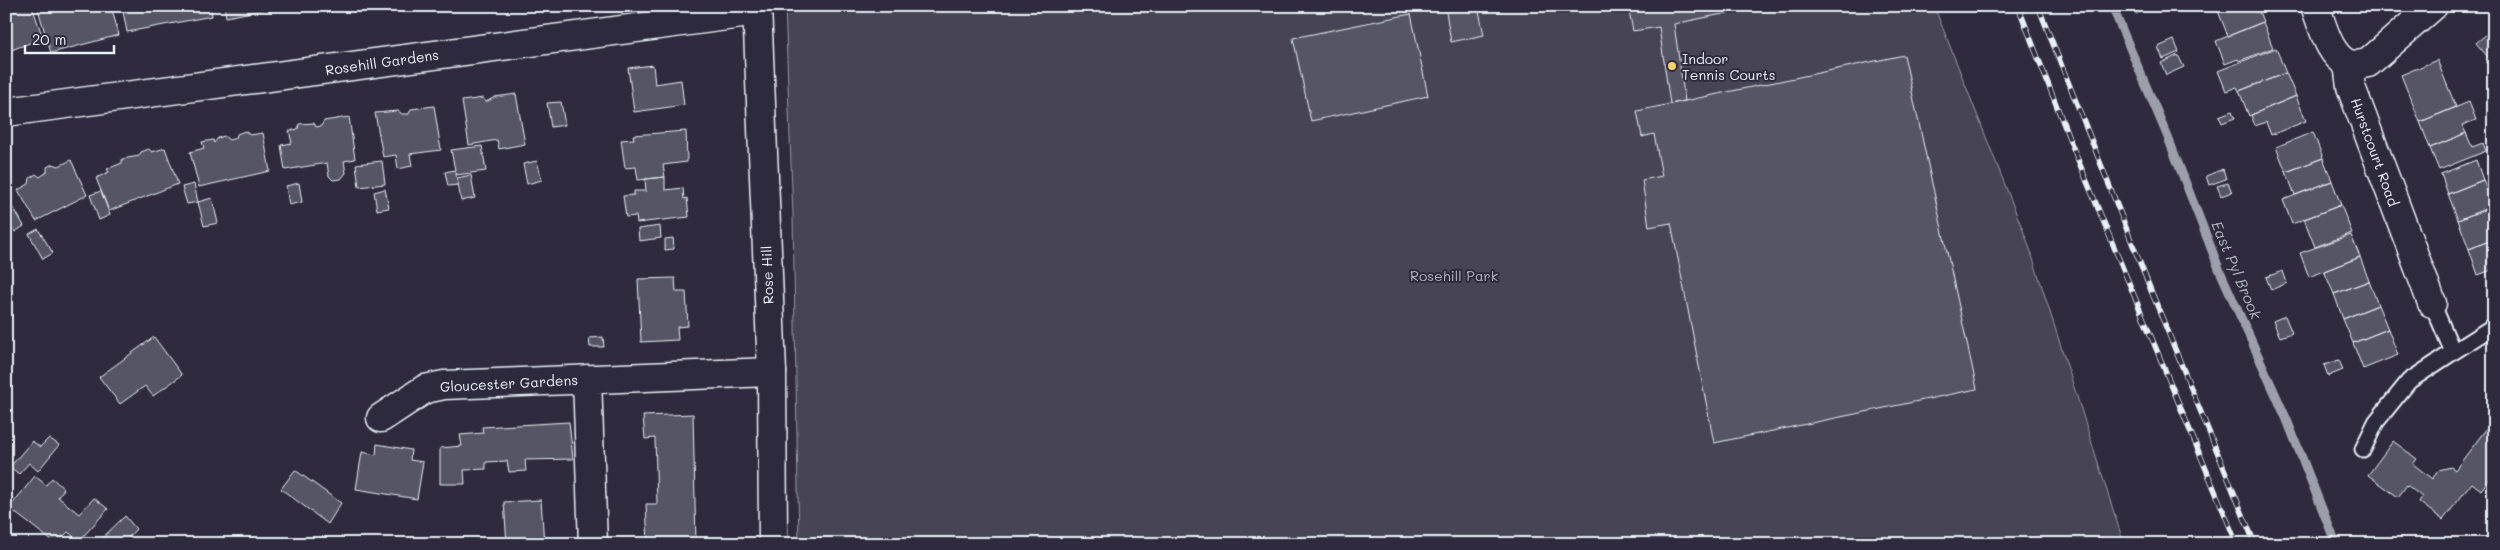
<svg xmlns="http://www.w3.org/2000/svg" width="2500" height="550" viewBox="0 0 2500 550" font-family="Mali,sans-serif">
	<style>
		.green { fill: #464455; stroke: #979aa6 }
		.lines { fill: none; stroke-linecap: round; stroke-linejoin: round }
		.stream { stroke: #9c9fab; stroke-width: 9 }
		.building { fill: #575565; stroke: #e8f1f8 }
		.lane-casing { stroke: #e8f1f8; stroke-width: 19 }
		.street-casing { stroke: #e8f1f8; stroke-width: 31 }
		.secondary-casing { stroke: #e8f1f8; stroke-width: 31 }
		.lane { stroke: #2f2a3d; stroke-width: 15 }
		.street { stroke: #2f2a3d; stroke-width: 28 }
		.secondary { stroke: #2f2a3d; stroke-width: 28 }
		.rail-casing { stroke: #e8f1f8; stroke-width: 5.5 }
		.rail { stroke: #2f2a3d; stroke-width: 4; stroke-dasharray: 11; stroke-linecap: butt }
		.poi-dot { fill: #ffd166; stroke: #2f2a3d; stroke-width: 2 }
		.labels { text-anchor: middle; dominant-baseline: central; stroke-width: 4; stroke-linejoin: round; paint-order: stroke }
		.poi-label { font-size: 14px; fill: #e8f1f8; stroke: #2f2a3d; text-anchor: start }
		.street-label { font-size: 14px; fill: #e8f1f8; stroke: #2f2a3d }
		.park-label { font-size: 14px; fill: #afb4bf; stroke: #2f2a3d }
		.water-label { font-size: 15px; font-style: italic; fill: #afb4be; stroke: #2f2a3d }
	</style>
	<rect width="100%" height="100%" fill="#2f2a3d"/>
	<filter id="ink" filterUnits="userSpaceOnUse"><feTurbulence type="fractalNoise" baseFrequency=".02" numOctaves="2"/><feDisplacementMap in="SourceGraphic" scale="10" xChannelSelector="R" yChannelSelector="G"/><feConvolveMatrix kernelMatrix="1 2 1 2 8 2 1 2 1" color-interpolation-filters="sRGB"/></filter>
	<g filter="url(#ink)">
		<path class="green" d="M785,6H1934L2028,243L2124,544H799L793,216Z"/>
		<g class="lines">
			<path class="stream" d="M2112,6L2167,135L2220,271L2287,420L2336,544"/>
		</g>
		<path class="building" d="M6,6H32L43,38L6,52Z
			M37,6H111L119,35L51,53Z
			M129,6H211L212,16L127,32L123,11L129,10Z
			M224,6H284L226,17Z
			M1445,6H1478L1484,35L1451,42Z
			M1628,6H1761L1674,24L1685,101L1670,104L1659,27L1633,31Z
			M2133,6H2144L2146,10L2136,14Z
			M2229,6H2257L2263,22L2228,36L2218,11Z
			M1411,14L1428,96L1311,121L1293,38Z
			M2263,22L2273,48L2239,61L2238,59L2225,64L2216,41Z
			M2494,28V64L2476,43Z
			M2174,40L2179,52L2163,59L2158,47Z
			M2276,48L2286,73L2239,91L2237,87L2226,91L2218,71Z
			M1904,55L1977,389L1714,443L1671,223L1649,227L1642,180L1662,176L1654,134L1642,137L1637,111Z
			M2178,55L2184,67L2166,75L2161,63Z
			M2437,60L2456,107L2420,122L2401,75Z
			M653,65L655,84L681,80L684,105L634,112L628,68Z
			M2286,73L2296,96L2249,116L2239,91Z
			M516,94L525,144L499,149L497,140L469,145L462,101L483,98L486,102L495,97Z
			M2296,96L2306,121L2271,135L2266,122L2255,126L2251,115Z
			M561,102L565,125L551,127L547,103Z
			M2469,102L2476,120L2462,125L2466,133L2430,148L2420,122Z
			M434,106L441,150L410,154L412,166L398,169L396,155L383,157L375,113L398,111L402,114H409L411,109Z
			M2232,111L2235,118L2222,123L2219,116Z
			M349,117L355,159L344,161L346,173L341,179L333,180L329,176L327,163L285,170L281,145L292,143L289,131L298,129L299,124L314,123L316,127L321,126L324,121Z
			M245,131L250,135L263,133L270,171L199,187L190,152L204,148L202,142L213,140L214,143L218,138L224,136L229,140L236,138L237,134Z
			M686,131L687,162L663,165L665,177L638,180L636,167L625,168L621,140L634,139L633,135Z
			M2313,132L2323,158L2286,172L2276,147Z
			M2466,133L2472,147L2483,143L2486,151L2439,170L2430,148Z
			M482,146L486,171L456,175L451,150Z
			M165,148L178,184L109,211L96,178L109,172L107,169L122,163V159L139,156L141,152L149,149L152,152Z
			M2323,158L2332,181L2295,195L2286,172Z
			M71,160L87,195L36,221L18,190L29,184L30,178L36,174L40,177L47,172V167L53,164L59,166Z
			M2476,160L2483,180L2448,194L2441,174Z
			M382,161L385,184L359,187L356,164Z
			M537,161L542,180L527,184L523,164Z
			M2223,169L2226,179L2209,185L2206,176Z
			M455,170L458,185L448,186L445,172Z
			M471,175L475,198L461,201L457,178Z
			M665,177V190L683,188L684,199L687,198L689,217L637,223L636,216L626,217L623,196L634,195V191H646L645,179Z
			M2483,180L2493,206L2458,220L2448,194Z
			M2332,181L2341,205L2292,224L2283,200Z
			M299,183L302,202L289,205L286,186Z
			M2228,183L2232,192L2221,196L2217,186Z
			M194,184L198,202L187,204L182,187Z
			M385,189L389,208L377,210L374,192Z
			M101,191L110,215L99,220L90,195Z
			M212,198L218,223L204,226L198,202Z
			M2341,205L2352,233L2315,247L2304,219Z
			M2493,206L2494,239L2469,249L2458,220Z
			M14,208L24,226L15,232L6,219V213Z
			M660,226L661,238L639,241L638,229Z
			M38,229L53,253L43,259L29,234Z
			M2351,235L2360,257L2309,277L2300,253Z
			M673,238L674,249L665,250V239Z
			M2494,239V269L2478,275L2469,249Z
			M2360,257L2369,281L2334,294L2324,271Z
			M2283,271L2287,283L2271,290L2266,277Z
			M675,278L676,292H686L688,326L677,327L678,340L641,342L638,279Z
			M2369,281L2378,305L2343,319L2334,294Z
			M2378,305L2388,329L2353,343L2343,319Z
			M2285,316L2292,333L2280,337L2273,321Z
			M2388,329L2398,355L2363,369L2353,343Z
			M154,337L182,375L153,396L145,386L120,404L99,377Z
			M603,337L604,347H590L589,338Z
			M2339,360L2343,370L2328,376L2324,365Z
			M2494,409V473L2481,490L2472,483L2443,520L2419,502L2422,497L2407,485L2398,497L2368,475L2393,441L2417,459L2413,464L2432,479L2439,470L2451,467L2455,470L2493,420L2488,416Z
			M693,414L696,544H648L646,504H657L655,438L645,439L643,416Z
			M569,422L573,459L525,460L526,471L509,472L507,461L486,462V469L464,470L465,484H440V448L462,446L460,435L483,433L482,427Z
			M49,438L59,445L38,471L29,463L19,474L10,467L32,441L40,447Z
			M377,444L411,450L410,460L423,462L417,499L356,489L362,452L376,455Z
			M295,470L341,503L328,524L281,489Z
			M35,476L46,485L52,478L64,489L58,497L79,514L94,498L108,509L79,541L68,532L56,544L9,508Z
			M541,500L544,544H507L504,502Z
			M125,516L136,529L129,537L136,544H96Z"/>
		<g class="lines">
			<g class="lane-casing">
				<path id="lane" d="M2432,303L2453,352L2494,326
					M2363,449L2376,422L2409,381L2453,352"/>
			</g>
			<g class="street-casing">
				<path id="street" d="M2315,6C2323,26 2328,54 2348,64L2351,87L2432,303
					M2348,64L2357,65L2368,63L2433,6
					M6,112L757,12
					M587,379L593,544
					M381,418L425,389L444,385L772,372"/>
			</g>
			<g class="secondary-casing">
				<path id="secondary" d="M757,6L772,372L773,544"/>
			</g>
			<use href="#lane" class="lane"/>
			<use href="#street" class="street"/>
			<use href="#secondary" class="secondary"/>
			<g class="rail-casing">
				<path id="rail" d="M2018,6L2071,143L2237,544
					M2038,6L2152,293L2255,544"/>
			</g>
			<use href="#rail" class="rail"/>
		</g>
	</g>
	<circle class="poi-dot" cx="1672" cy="66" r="5"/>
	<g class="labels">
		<g class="poi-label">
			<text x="1682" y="58">Indoor<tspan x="1682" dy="16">Tennis Courts</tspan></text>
		</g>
		<g class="street-label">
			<text transform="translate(382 62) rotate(-8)">Rosehill Gardens</text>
			<text transform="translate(2375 152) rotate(70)">Hurstcourt Road</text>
			<text transform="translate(767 275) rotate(-92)">Rose Hill</text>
			<text transform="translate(509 383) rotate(-3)">Gloucester Gardens</text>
		</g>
		<g class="park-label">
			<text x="1454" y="275">Rosehill Park</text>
		</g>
		<g class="water-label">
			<text transform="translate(2237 270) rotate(67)">East Pyl Brook</text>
		</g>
	</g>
	<rect width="2500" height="550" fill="none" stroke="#2f2a3d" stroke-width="25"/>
	<rect x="12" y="12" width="2475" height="525" fill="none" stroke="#e8f1f8" stroke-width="2" filter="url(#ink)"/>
	<path d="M25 45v8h89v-8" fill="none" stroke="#e8f1f8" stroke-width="2.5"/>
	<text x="32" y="45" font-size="15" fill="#e8f1f8" stroke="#2f2a3d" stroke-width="4" paint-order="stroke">20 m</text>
</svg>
